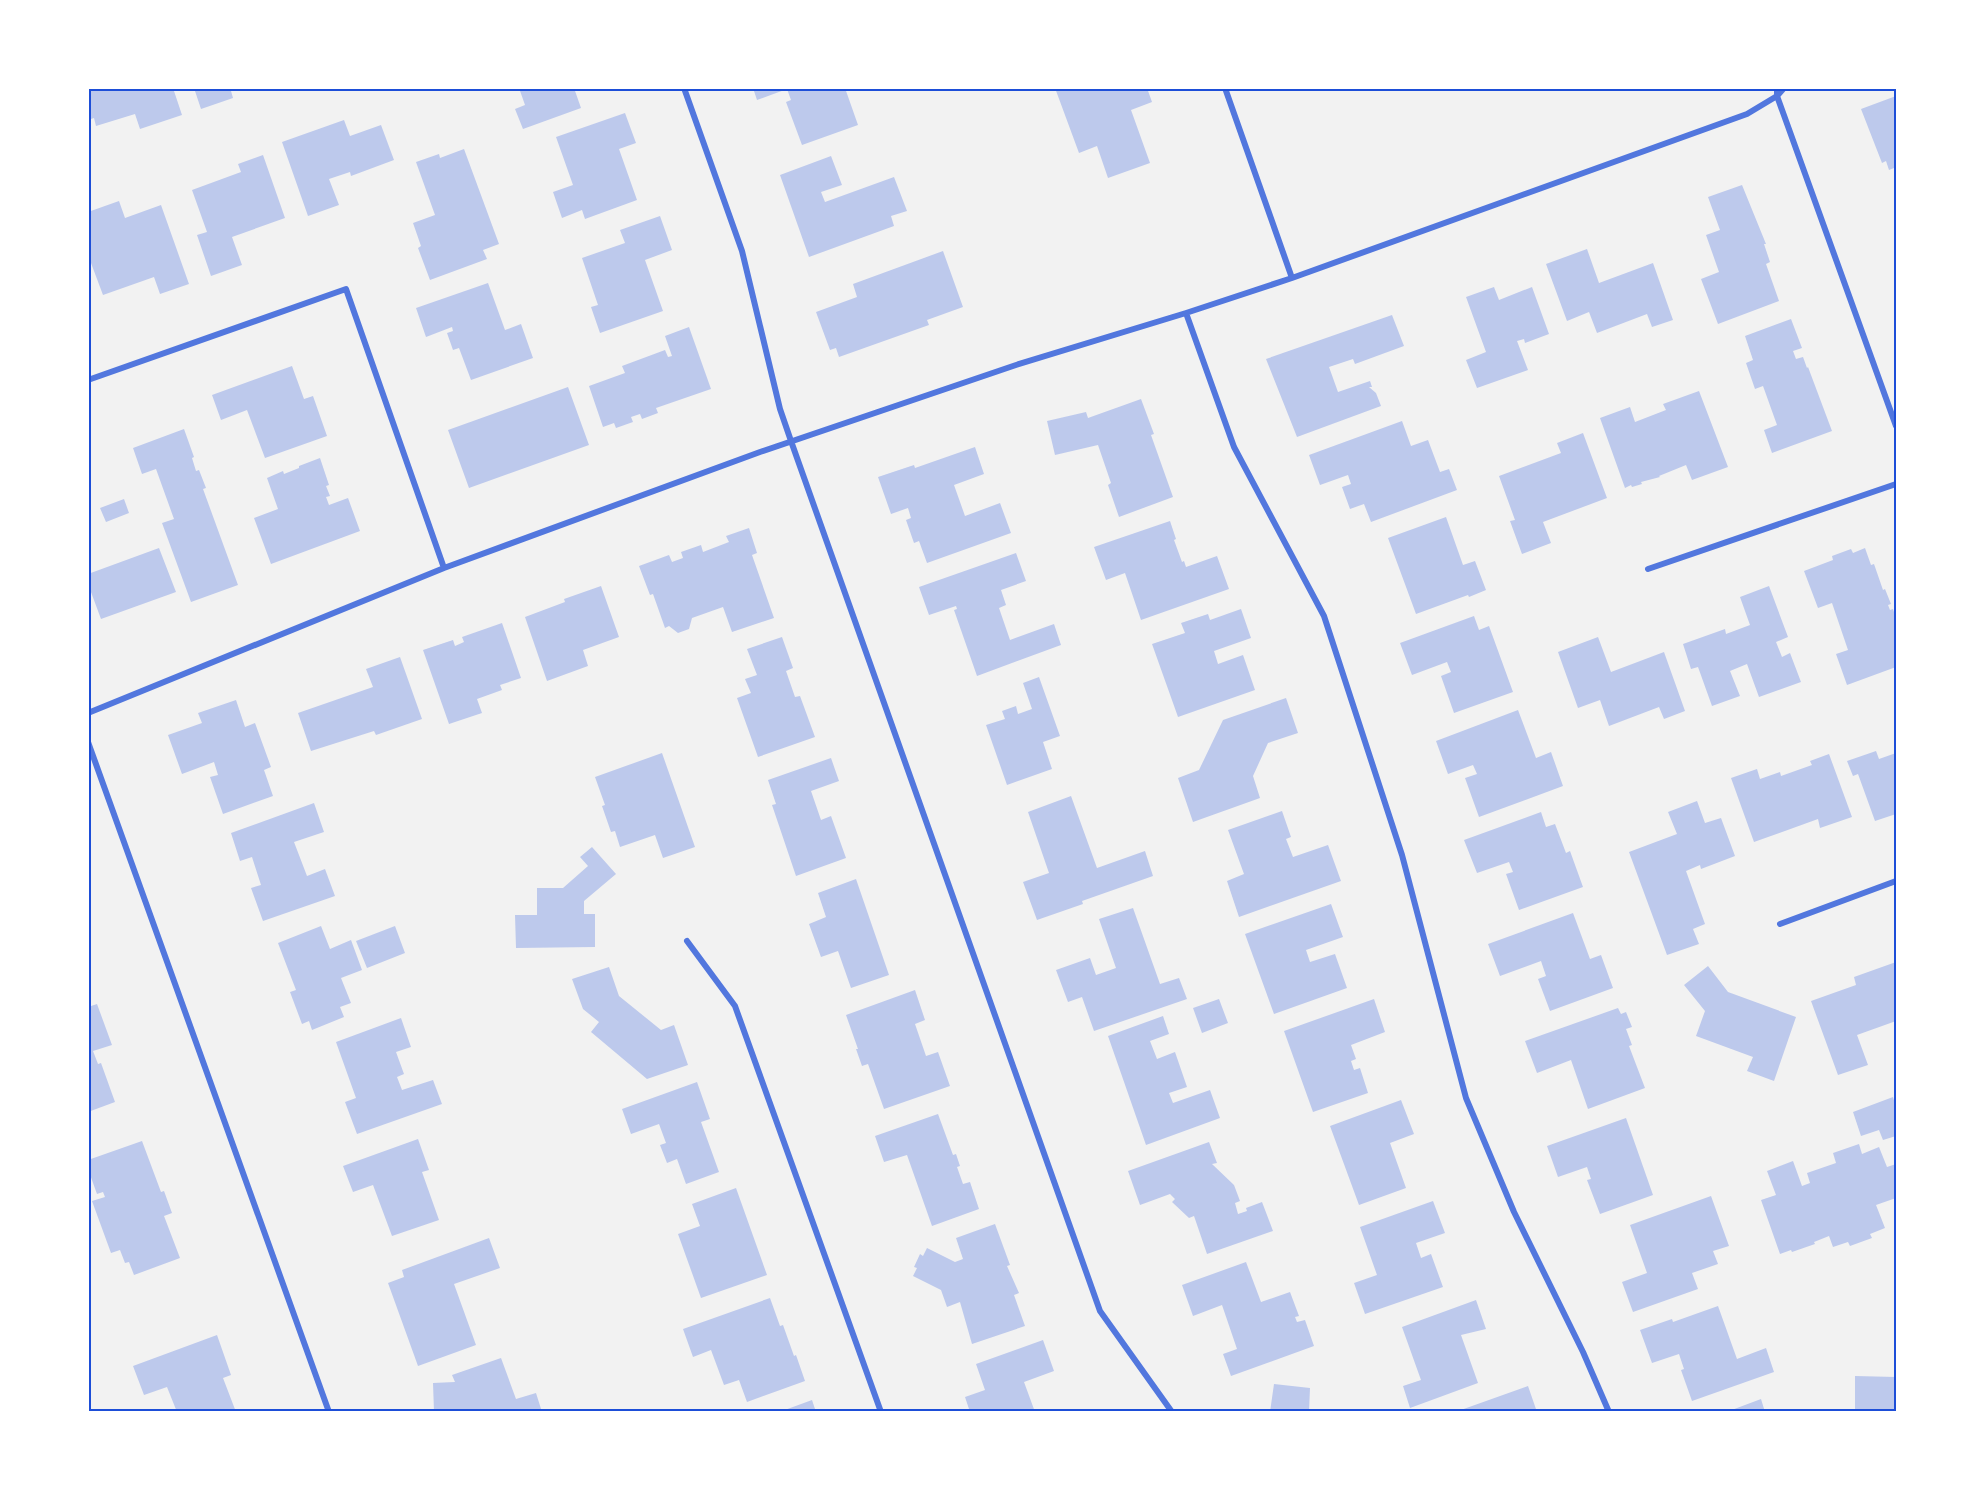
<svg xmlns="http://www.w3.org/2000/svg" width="1985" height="1500" viewBox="0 0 1985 1500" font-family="'Space Grotesk',sans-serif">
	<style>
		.building { fill: #bdc9ec }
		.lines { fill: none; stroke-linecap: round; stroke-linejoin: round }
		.minor { stroke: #5277de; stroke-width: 6 }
		.neatline { fill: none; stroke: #1d4ed8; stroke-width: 2 }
	</style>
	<rect width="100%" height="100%" fill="#f2f2f2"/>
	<path class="building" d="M88,88H173L182,115L140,129L135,114L96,126L94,118L88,120Z
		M194,88H236V89L231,91L233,98L201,109Z
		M519,88H574L581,108L523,129L515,109L525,105Z
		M753,88H845L858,125L802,145L786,102L791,100L787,89L757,100Z
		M1055,88H1147L1152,102L1131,110L1150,163L1108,178L1097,146L1079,153Z
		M1896,96V173L1894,168L1889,170L1886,161L1882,163L1861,109Z
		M625,113L636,143L619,149L637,200L585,219L582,210L562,218L553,192L573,185L556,137Z
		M344,120L350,136L381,125L394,160L351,176L350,172L329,179L339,205L308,216L282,142Z
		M464,149L499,244L483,250L487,259L430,280L418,248L421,246L413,223L435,215L416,162L439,154L440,158Z
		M263,155L285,218L232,237L242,265L211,276L197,235L207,232L192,190L241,172L238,164Z
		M831,156L842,185L821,192L825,202L894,177L907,211L891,216L894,226L809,257L780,175Z
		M1742,185L1766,244H1764L1770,262L1766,264L1779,301L1718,324L1701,279L1719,272L1706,235L1720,230L1708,197Z
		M119,201L125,218L161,205L189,284L160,294L154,277L103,295L88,255V212Z
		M660,216L672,250L645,260L663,311L600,333L591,307L598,305L582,258L625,243L620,230Z
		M1587,249L1599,283L1653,263L1673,320L1652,327L1647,314L1597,333L1589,312L1567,321L1546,264Z
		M943,251L963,307L927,320L929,325L839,357L836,348L830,350L816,312L857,297L853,284Z
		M488,283L505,330L521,324L533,358L471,380L459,348L453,350L447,333L453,331L452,327L426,337L416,308Z
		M1494,287L1499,300L1532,287L1549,334L1525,343L1524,339L1517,341L1528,370L1477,388L1466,360L1486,352L1466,297Z
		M1392,315L1404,346L1355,364L1353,359L1329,367L1338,392L1370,381L1372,387H1369L1376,393L1381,406L1297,437L1266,359Z
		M1791,319L1802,348L1793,351L1796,359L1803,357L1807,368L1808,367L1832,431L1772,453L1764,430L1777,425L1763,386L1755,389L1746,363L1753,360L1745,336Z
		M689,327L711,389L656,408L658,413L642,419L640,414L631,417L633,422L616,428L614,423L603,427L589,386L625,373L622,366L665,350L668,357L672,356L665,336Z
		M292,366L304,399L313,396L327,436L265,458L247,410L221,420L212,395Z
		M568,387L589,445L469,488L448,430Z
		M1699,391L1728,467L1692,480L1686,465L1659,476L1660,477L1641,482L1642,484L1632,487L1631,485L1625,488L1600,418L1630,407L1635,422L1666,410L1663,404Z
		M1141,399L1154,434L1151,435L1173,497L1119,517L1108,485L1111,483L1098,445L1055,455L1047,421L1086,412L1088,418Z
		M1402,421L1411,446L1428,440L1440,472L1449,469L1457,490L1371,522L1364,504L1350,509L1342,487L1351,484L1348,475L1320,485L1309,455Z
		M184,429L194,457L192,458L196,471L199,470L206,488L203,489L238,585L191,602L162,523L174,519L156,469L142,474L133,448Z
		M1583,433L1607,498L1543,522L1551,543L1522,554L1510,521L1515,520L1499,476L1561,453L1557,443Z
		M975,447L984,474L954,485L965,516L1000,503L1011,533L927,563L919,541L914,543L906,520L911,518L908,508L891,514L878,477L914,465L915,468Z
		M320,458L329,485L326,486L330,496L326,497L329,505L348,498L360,531L271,564L254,518L278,509L267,478L283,471L284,474L299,468V466Z
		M124,499L129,513L106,522L100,508Z
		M1446,517L1463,565L1475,561L1486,590L1469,597L1468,595L1416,614L1388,538Z
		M1170,521L1176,539L1174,540L1182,562L1184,561L1186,567L1217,556L1229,589L1141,620L1125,573L1106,580L1094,547Z
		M749,528L757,553L752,555L774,618L732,632L723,607L692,618L689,629L678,633L669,626L665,628L653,594L650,595L639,566L669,555L672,562L683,558L681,552L701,545L703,552L729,542L726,536Z
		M159,548L176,592L101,619L88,584V574Z
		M1865,548L1871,565L1874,564L1883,590L1885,589L1891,604L1888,605L1890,610L1893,609L1896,618V667L1847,685L1836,654L1848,650L1832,603L1818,608L1804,571L1833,560L1832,556L1851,549L1853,553Z
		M1016,553L1026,581L1001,590L1006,605L999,608L1010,640L1054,624L1061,645L977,676L954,610L957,609L956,606L929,615L919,587Z
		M601,586L619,637L583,650L588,666L547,681L525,617L565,602L564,599Z
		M1769,586L1788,637L1776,642L1782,657L1790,653L1801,682L1759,697L1747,664L1730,671L1740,696L1712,706L1698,667L1691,669L1683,644L1725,629L1726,634L1750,625L1740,597Z
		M1241,609L1251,638L1214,651L1218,664L1243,655L1255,690L1178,717L1152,644L1185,633L1181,623L1208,614L1210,620Z
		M1474,616L1479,630L1489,626L1513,692L1454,713L1441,676L1451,672L1447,662L1412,675L1400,643Z
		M502,623L521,678L500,685L502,690L477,699L482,713L449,724L423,650L453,640L455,646L464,642L462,637Z
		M782,637L793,668L786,671L795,697L800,696L815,737L758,757L737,698L751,693L745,679L757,675L747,649Z
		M1598,637L1611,672L1664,652L1685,711L1664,719L1659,707L1609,726L1600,700L1578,708L1558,652Z
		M400,657L422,719L376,735L374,731L311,751L298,713L373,687L366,669Z
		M1039,677L1060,736L1043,742L1052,769L1007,785L986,725L1005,719L1002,711L1016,706L1018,714L1032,709L1023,683Z
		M1286,698L1298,733L1268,743L1253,776L1260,798L1193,822L1178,778L1199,770L1223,720Z
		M236,700L245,727L255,723L271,767L264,770L273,796L223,814L210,777L218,775L214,762L182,774L168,735L202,723L198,713Z
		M1518,710L1536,758L1551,752L1563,786L1479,817L1465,778L1477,774L1473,765L1448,774L1436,741Z
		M1876,751L1879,759L1896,753V814L1875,821L1858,774L1853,776L1847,761Z
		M662,753L695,847L663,858L655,835L620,847L615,831L611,832L602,806L605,805L595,777Z
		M1829,754L1852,817L1820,828L1818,819L1754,842L1731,778L1757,769L1760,779L1780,772L1781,776L1812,765L1810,761Z
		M831,758L839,781L811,791L821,820L831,816L846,858L796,876L772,805L776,804L768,780Z
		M1071,796L1097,868L1145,851L1153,876L1082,901L1083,904L1037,920L1023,882L1049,873L1028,812Z
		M1697,801L1705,823L1721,818L1735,856L1701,869L1700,865L1686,871L1705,924L1693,929L1699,944L1667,955L1629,852L1677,834L1668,812Z
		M314,803L324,832L294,842L307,876L325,869L335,896L263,921L251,888L261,885L252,857L240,861L231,833Z
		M1282,811L1291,837L1286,839L1293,857L1328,845L1341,881L1239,917L1227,881L1244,874L1228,830Z
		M1541,812L1546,827L1555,824L1566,853L1570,851L1583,887L1519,910L1506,874L1513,872L1509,862L1477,873L1464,840Z
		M592,847L616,874L584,901V914H595V947L516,948L515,915H537V888H563L588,866L580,857Z
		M856,879L889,975L851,988L838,951L821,957L809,924L826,917L818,893Z
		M1331,904L1343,937L1306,950L1310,962L1335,954L1347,988L1274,1014L1245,934Z
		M1133,908L1160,984L1179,978L1187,999L1094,1031L1082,997L1068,1002L1056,970L1090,958L1096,975L1116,968L1099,919Z
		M1573,913L1590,959L1601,955L1613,988L1550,1011L1538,979L1546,976L1541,961L1500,976L1488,944Z
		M321,926L330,949L351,940L362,970L341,978L351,1003L340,1007L344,1017L312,1030L309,1021L302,1024L290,992L296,990L278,943Z
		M395,926L405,953L367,968L356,941Z
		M1896,962V1021L1857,1035L1868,1065L1838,1075L1811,1001L1856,985L1854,977Z
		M1708,966L1728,992L1796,1017L1774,1081L1747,1071L1753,1057L1696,1036L1705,1011L1684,985Z
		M609,967L619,996L661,1030L674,1025L688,1065L647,1079L591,1032L599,1022L583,1009L572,979Z
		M915,990L925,1020L915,1024L926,1056L938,1052L950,1086L884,1109L868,1064L862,1066L856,1049H858L846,1015Z
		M1219,999L1228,1023L1202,1033L1193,1008Z
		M1374,999L1385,1032L1351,1045L1356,1059L1351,1061L1354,1070L1360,1068L1368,1093L1313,1112L1284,1031Z
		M97,1004L112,1045L93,1051L98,1064L101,1063L115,1102L88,1112V1007Z
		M1618,1008L1621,1014L1626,1012L1632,1027L1626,1029L1632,1045L1629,1046L1645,1088L1588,1109L1571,1060L1537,1073L1525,1041Z
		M1163,1016L1169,1034L1150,1041L1157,1059L1175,1052L1187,1087L1169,1093L1173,1103L1210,1090L1220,1118L1146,1145L1108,1036Z
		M401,1018L411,1047L396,1052L404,1074L397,1077L402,1090L433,1080L442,1104L357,1134L345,1102L356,1098L336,1042Z
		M697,1082L710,1119L701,1122L719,1172L686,1184L677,1159L667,1163L660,1145L666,1143L659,1124L631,1134L622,1109Z
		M1893,1097L1896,1107V1124L1895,1125L1896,1136L1883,1140L1879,1130L1861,1136L1853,1112Z
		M1401,1100L1414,1134L1390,1143L1406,1188L1359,1205L1330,1126Z
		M938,1114L953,1155L956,1154L960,1166L957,1167L963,1184L970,1182L979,1209L932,1226L907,1155L884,1162L875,1136Z
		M1626,1118L1653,1195L1600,1214L1587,1180L1591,1179L1587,1167L1558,1177L1547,1146Z
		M418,1139L429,1170L422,1172L439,1220L392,1236L373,1185L353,1192L343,1166Z
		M142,1141L161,1192L164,1191L172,1213L164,1216L180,1258L134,1275L129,1262L125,1263L120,1250L111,1253L92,1201L105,1197L103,1192L97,1194L88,1169V1160Z
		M1209,1142L1217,1163L1212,1164L1234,1185L1240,1201L1235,1203L1238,1214L1247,1211L1246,1208L1262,1202L1273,1231L1207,1254L1194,1216L1189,1218L1172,1202L1175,1199L1170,1194L1140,1205L1128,1171Z
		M1859,1144L1862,1154L1879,1147L1887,1167L1896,1164V1198L1876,1205L1885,1228L1870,1234L1872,1238L1850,1246L1848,1242L1833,1247L1829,1236L1814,1242L1815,1244L1792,1252L1791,1250L1780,1254L1761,1200L1776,1195L1767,1171L1793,1161L1802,1186L1810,1183L1807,1173L1836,1163L1833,1153Z
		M736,1188L767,1275L701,1298L678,1234L700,1226L692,1204Z
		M1711,1196L1729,1246L1713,1251L1718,1264L1692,1273L1698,1289L1633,1312L1622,1282L1647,1273L1630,1225Z
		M1433,1201L1445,1233L1416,1243L1421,1258L1431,1254L1443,1287L1365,1314L1354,1283L1377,1275L1360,1227Z
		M995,1224L1010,1265L1007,1266L1019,1293L1014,1295L1025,1326L972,1344L960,1302L947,1307L941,1290L913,1276L917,1268L914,1267L920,1254L923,1256L927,1248L955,1262L963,1259L956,1238Z
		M489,1238L500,1268L454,1284L476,1345L418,1366L388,1283L404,1277L402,1270Z
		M1246,1262L1261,1302L1290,1292L1299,1316L1295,1317L1297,1322L1305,1320L1314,1346L1231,1376L1223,1354L1237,1349L1222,1305L1193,1316L1182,1285Z
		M770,1298L780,1326L783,1325L794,1356L796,1355L805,1381L747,1402L739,1380L724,1385L711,1350L693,1357L683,1329Z
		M1476,1300L1486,1329L1461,1335L1478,1383L1410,1408L1403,1386L1421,1380L1402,1327Z
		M1718,1306L1737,1359L1766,1348L1774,1372L1692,1401L1681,1370L1684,1369L1679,1354L1652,1363L1640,1330L1672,1319L1673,1322Z
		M217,1335L231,1375L223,1378L236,1412H177L167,1387L144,1395L133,1366Z
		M1043,1340L1054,1371L1024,1382L1035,1412H970L965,1397L985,1390L976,1364Z
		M501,1358L516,1399L536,1393L542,1412H434L433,1383L455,1382L452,1375Z
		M1855,1376L1896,1377V1412H1855Z
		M1274,1384L1310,1388L1309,1412H1270Z
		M1528,1386L1537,1412H1458V1411Z
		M1761,1399L1765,1412H1729V1411Z
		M812,1400L816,1412H782V1411Z"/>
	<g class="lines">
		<path class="minor" d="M684,88L742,251L780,409L791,441L1100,1311L1172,1412
			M1225,88L1292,278
			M1777,88V96L1896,426
			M1186,313L1234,447L1324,616L1402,855L1466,1098L1514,1212L1583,1352L1609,1412
			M88,380L346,289L444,568
			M1648,569L1896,484
			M88,713L444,568L760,452L1016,365L1186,313L1292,278L1747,114L1777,96L1784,88
			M88,742L329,1412
			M1780,924L1896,881
			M687,941L735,1006L881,1412"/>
	</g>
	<rect width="1985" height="1500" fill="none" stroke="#ffffff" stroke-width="180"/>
	<rect x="90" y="90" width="1805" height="1320" class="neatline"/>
</svg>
